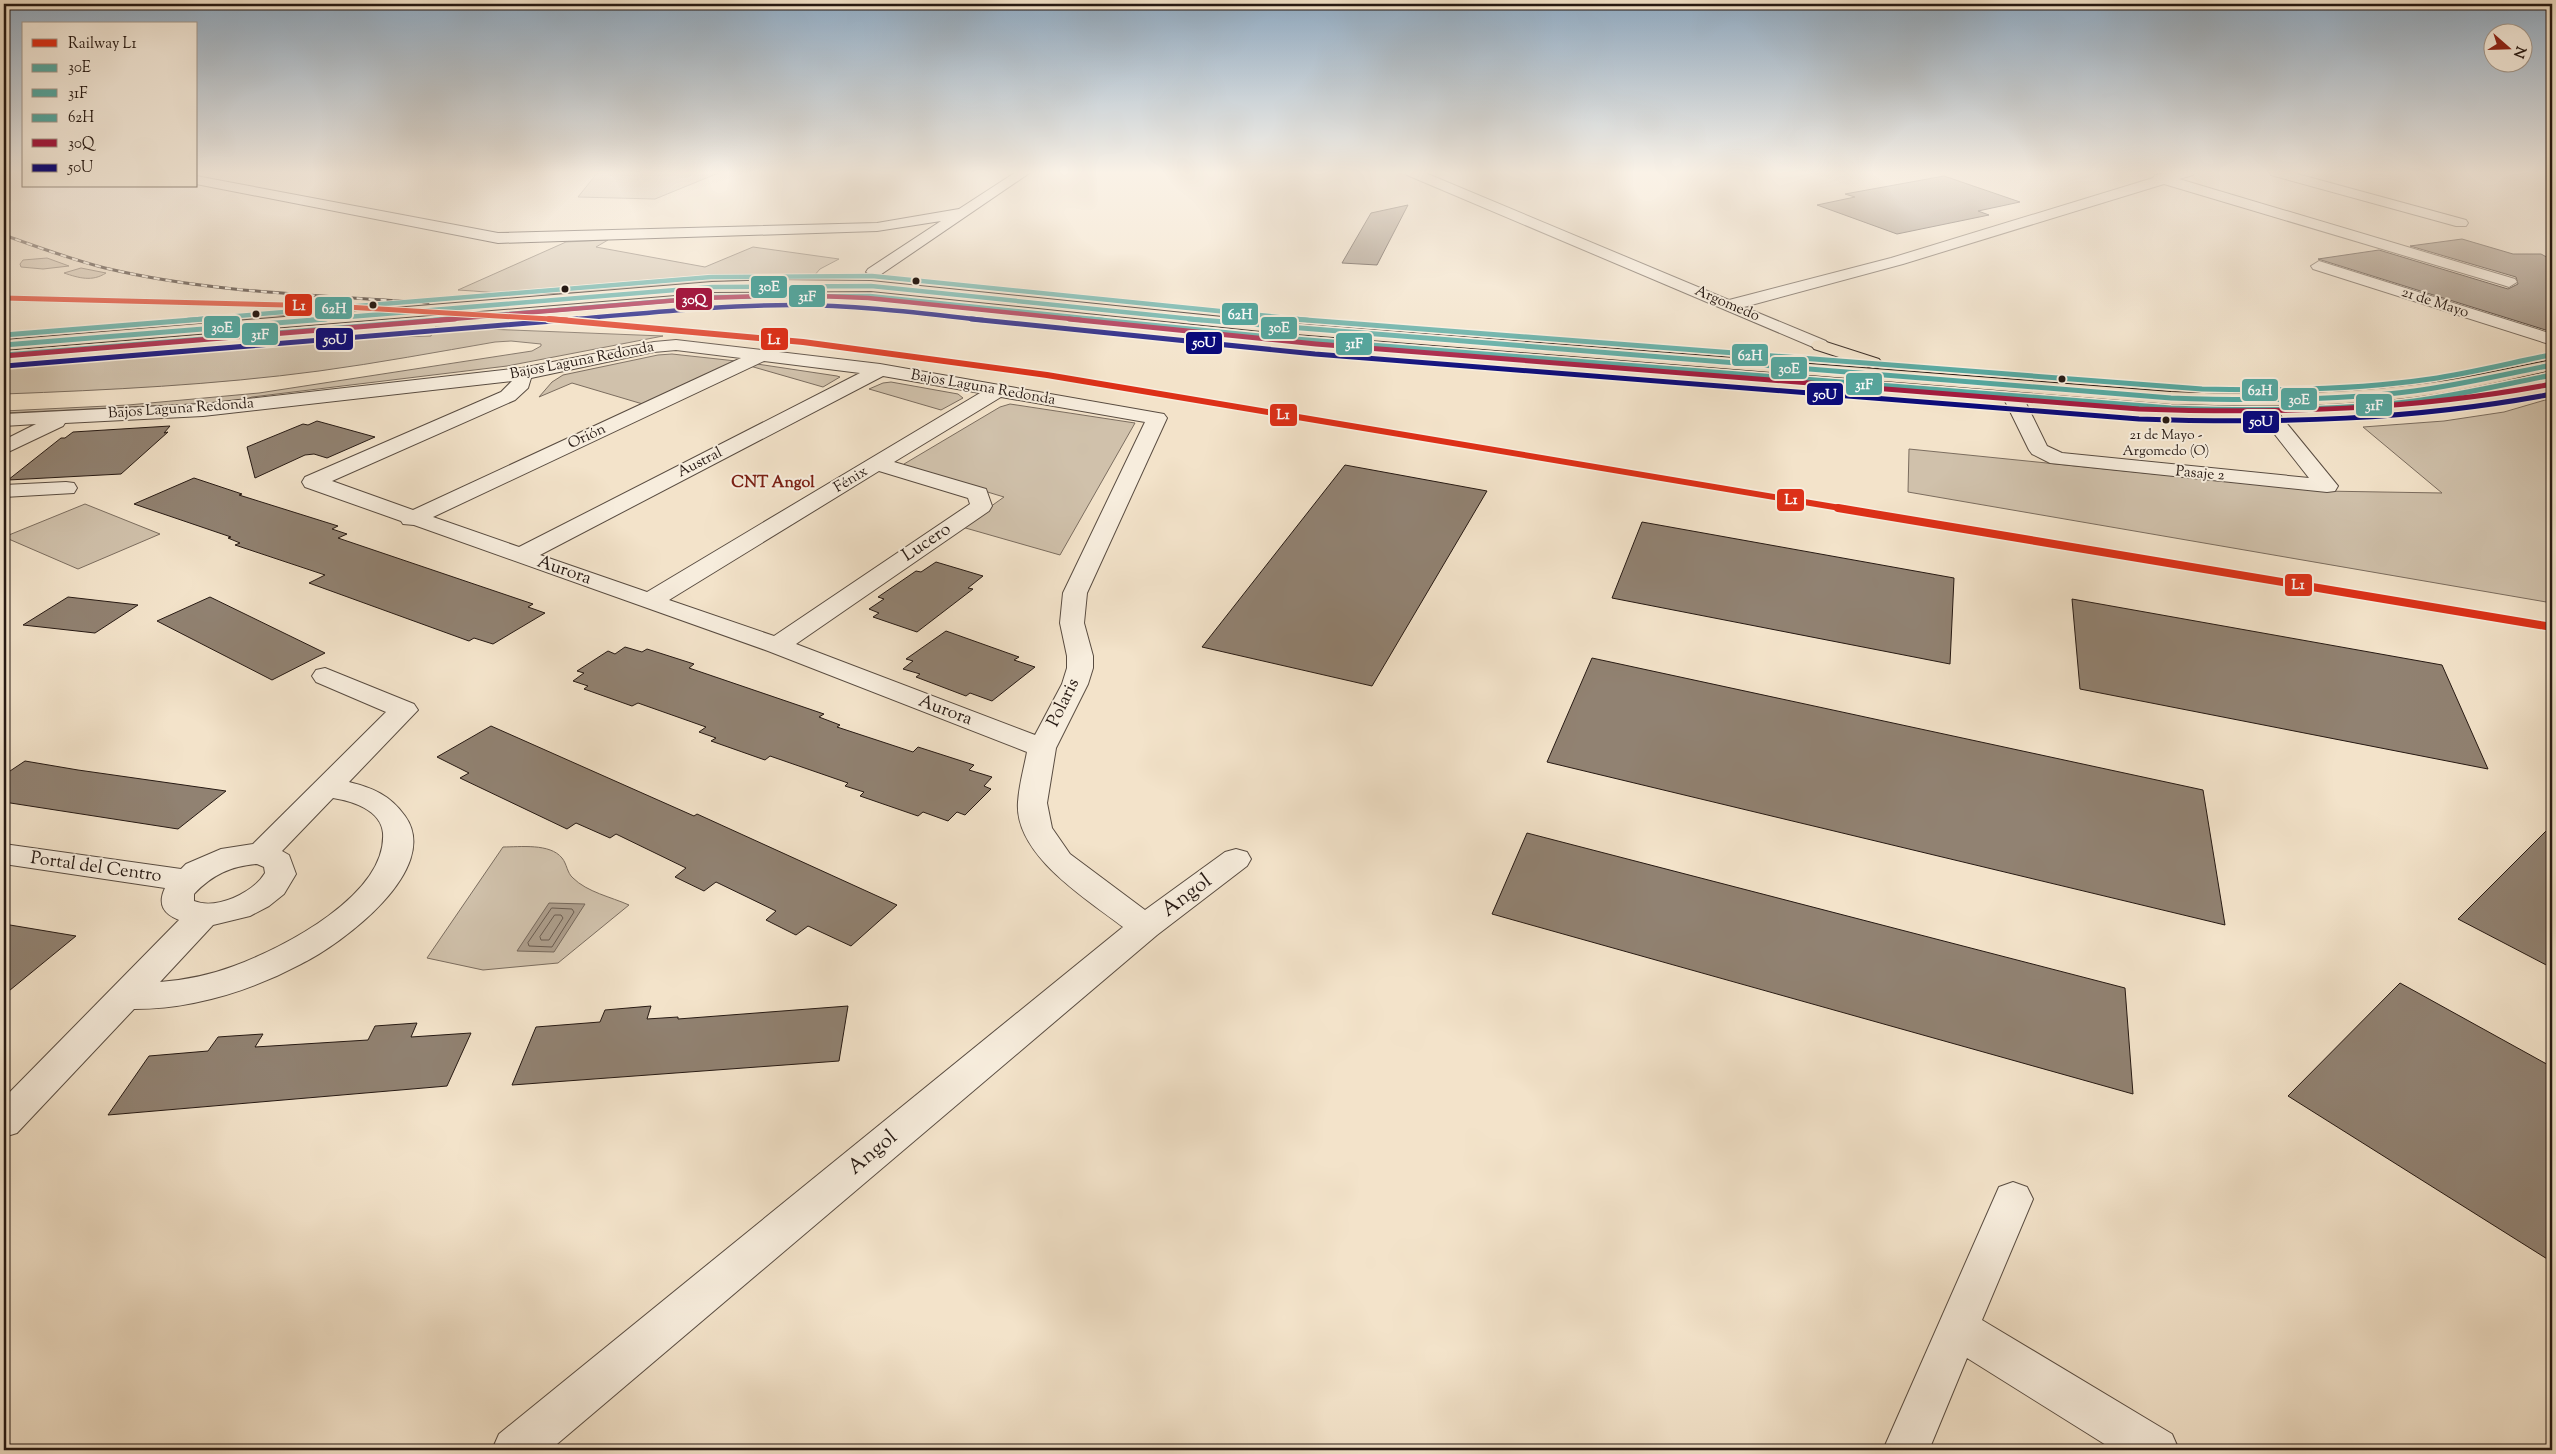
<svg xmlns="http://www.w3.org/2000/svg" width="2556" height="1454" viewBox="0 0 2556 1454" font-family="'Sorts Mill Goudy',serif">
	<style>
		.green { fill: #d0c1ab; stroke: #7b6d5f }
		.water { fill: #ad9e8c; stroke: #77695c }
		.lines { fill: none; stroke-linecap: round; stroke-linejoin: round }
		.shore { stroke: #6a5c50; stroke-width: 1 }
		.building { fill: #918272; stroke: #261913 }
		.street-casing { stroke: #594c41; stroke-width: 2 }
		.secondary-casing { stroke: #261913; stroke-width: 2 }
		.primary-casing { stroke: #261913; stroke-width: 2 }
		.street { fill: #f7eddd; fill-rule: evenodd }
		.secondary { fill: #f7eddd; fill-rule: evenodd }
		.primary { fill: #f3e3ca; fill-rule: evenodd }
		.rail-casing { stroke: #261913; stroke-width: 3 }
		.rail { stroke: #f7eddd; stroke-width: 2; stroke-dasharray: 6; stroke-linecap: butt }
		.bus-1-far1-casing { stroke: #f7eddd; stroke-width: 6 }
		.bus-1-casing { stroke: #f7eddd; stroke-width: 8 }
		.bus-2-far1-casing { stroke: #f7eddd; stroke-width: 6 }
		.bus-2-casing { stroke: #f7eddd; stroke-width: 8 }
		.bus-3-far1-casing { stroke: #f7eddd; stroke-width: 6 }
		.bus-3-casing { stroke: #f7eddd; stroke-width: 8 }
		.bus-4-far1-casing { stroke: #f7eddd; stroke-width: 6 }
		.bus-4-casing { stroke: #f7eddd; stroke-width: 8 }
		.bus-5-far1-casing { stroke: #f7eddd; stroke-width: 6 }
		.bus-5-casing { stroke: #f7eddd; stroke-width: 8 }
		.bus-1-far1 { stroke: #55a8a0; stroke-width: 4.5 }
		.bus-1 { stroke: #55a8a0; stroke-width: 5 }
		.bus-2-far1 { stroke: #55a8a0; stroke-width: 4.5 }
		.bus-2 { stroke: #55a8a0; stroke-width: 5 }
		.bus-3-far1 { stroke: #55a8a0; stroke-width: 4.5 }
		.bus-3 { stroke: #55a8a0; stroke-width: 5 }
		.bus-4-far1 { stroke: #a31a3f; stroke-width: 4.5 }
		.bus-4 { stroke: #a31a3f; stroke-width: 5 }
		.bus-5-far1 { stroke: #0a0a7a; stroke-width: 4.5 }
		.bus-5 { stroke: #0a0a7a; stroke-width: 5 }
		.rail-1-far2-casing { stroke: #f7eddd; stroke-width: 7 }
		.rail-1-far1-casing { stroke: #f7eddd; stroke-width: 9 }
		.rail-1-casing { stroke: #f7eddd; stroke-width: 11 }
		.rail-1-far2 { stroke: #dd3018; stroke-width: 5 }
		.rail-1-far1 { stroke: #dd3018; stroke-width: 6 }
		.rail-1 { stroke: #dd3018; stroke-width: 8 }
		.bus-dot { fill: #261913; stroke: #f7eddd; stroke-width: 2 }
		.labels { text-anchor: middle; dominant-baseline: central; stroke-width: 4; stroke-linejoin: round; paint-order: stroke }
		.far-bus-label { font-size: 14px; fill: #261913; stroke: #f7eddd }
		.far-street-label { font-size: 15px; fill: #261913; stroke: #f7eddd }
		.far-neighbourhood-label { font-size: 16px; font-weight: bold; fill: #7a1f14; stroke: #f7eddd }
		.street-label { font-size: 18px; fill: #261913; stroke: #f7eddd }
		.near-street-label { font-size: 21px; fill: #261913; stroke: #f7eddd }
		.line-badge { stroke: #f7eddd; stroke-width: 2 }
		.badge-label { font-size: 14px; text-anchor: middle; font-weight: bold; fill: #fff }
	</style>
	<rect width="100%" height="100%" fill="#f3e3ca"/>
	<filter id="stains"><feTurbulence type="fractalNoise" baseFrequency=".004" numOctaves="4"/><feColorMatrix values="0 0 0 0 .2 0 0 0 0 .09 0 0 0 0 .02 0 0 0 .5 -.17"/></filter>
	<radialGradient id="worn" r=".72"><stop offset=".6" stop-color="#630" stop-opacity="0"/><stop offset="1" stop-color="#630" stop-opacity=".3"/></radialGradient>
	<path class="green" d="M598,172H721L655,199L578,197Z
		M608,240L596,247L705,267L753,247L839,259L820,269L813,277C716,278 619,295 522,294C501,294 479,291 458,290L566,242Z
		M47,258L69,266L43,269L21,267L20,264L23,260Z
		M81,268L106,273C92,282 79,278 64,273Z
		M271,315L297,316L4,341V334L134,328L229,316Z
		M435,327L663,336L507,366L252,397L225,406L215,403L4,413V411L128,405L259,393L532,351L541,346V344L511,341L495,342C437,352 378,363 319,371C214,385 109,390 4,394V364L309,339L431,336Z
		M672,354L736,361L646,405L572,383L539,397L552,382L563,375L658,355Z
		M757,364L837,376L840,377L823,387L750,366Z
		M891,382L958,394L963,398L941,410L869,389L883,383Z
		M2552,398V603L1908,492L1909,449L2322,491L2442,493L2363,427L2444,421L2504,412Z
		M1010,404L1135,423L1060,555L962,527L1004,497L905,467L904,464L1000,407Z
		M85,504L160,534L78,569L4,537Z
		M503,847C520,847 550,843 562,858C567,864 567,873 573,878C587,892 611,897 629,905L558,963L483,970L427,958Z"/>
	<path class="water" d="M549,903L585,904L554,952L517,951Z"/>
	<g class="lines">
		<path class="shore" d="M552,908L572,909L574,912L552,947L529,946L528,943Z
			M555,915H561L563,918L549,940H541L540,937Z"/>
	</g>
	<path class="building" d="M1944,176L2020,202L1978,211L1989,215L1897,234L1817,205L1855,197L1845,194Z
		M1408,205L1377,265L1342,263L1371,213Z
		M2462,239L2513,254H2541L2552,260V332L2318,259L2379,250L2508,289L2518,284L2516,277L2410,246Z
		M317,421L375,437L327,458L314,454L305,455L255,478L247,447L303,424L308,425Z
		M170,426L164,433L168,432L121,474L8,480L61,438H65L73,432Z
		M1345,465L1487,491L1372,686L1202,647Z
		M194,478L242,494L239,495L338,526L332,529L347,534L338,538L533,604L528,607L545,613L493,644L474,638L469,641L309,583L325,575L235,545L240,543L228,538L231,537L134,504Z
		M1642,522L1954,578L1950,664L1612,598Z
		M936,562L983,576L968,588L973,589L917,632L873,617L879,613L869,609L884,599L878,597L916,571L921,572Z
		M68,597L138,605L95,633L23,625Z
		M210,597L325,653L272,680L157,621Z
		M2072,599L2442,665L2488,769L2080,689Z
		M946,631L1019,657L1014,660L1035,667L992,701L970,693L966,696L916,677L920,674L903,669L913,661L906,659Z
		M625,647L642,652L647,649L694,664L689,668L824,714L819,717L840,725L837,727L913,752L918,747L974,765L969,770L992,777L984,786L991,789L965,815L957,812L948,821L923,812L918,816L860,796L864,792L845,786L848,783L770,756L765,760L711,741L716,738L699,732L706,727L638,703L632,706L584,689L588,686L573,681L584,673L577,671L608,651L615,654Z
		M1592,658L2203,790L2225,925L1547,762Z
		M491,726L694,816L697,814L897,905L851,946L808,926L796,935L766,920L776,911L716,882L704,891L675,877L686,868L616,834L610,838L576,823L567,829L460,778L469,773L437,757Z
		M25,761L78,770L226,791L178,829L4,802V775Z
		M2552,825V968L2458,919Z
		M1527,833L2125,988L2133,1094L1492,914Z
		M4,924L76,936L4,995Z
		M2400,983L2552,1067V1262L2288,1096Z
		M651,1006L647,1019L678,1017V1019L848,1006L839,1061L512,1085L536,1027L600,1022L605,1010Z
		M417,1023L411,1037L471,1033L447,1086L108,1115L149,1056L208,1051L218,1037L232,1036L263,1034L255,1047L368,1040L375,1026Z"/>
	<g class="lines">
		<g class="street-casing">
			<path id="street" d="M1405,172H1423L1729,300L1891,258L2153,178L2155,175L2175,172H2195L2193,175L2179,179L2515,279L2517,282L2509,287L2503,285L2164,184L1903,264L1744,307L1826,341L1829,345L1826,349L1820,350L1407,175Z
				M2269,172H2290L2466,220L2468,223L2466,226H2456L2271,175Z
				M2319,261L2552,334V345L2313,269L2311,266Z
				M676,340L880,364L1164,414L1167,418L1087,593L1084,623L1093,656V668L1088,684L1056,748L1047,803L1052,828L1070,854L1145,910L1225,852L1236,849L1247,852L1251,859L1247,866L1157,935L550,1450H492L499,1434L1123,927C1087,899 1014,855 1018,802C1019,785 1024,768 1027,752L768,651L414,525L403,524L401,521L305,487L302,482L305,477L501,392L512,381L203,416L65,423L63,426L4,454V440L36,424L4,426V414L203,404L522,368L654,342ZM676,350L741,358L413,510L332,481L515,400L528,388L531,378L654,352ZM764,361L860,373L519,547L433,517ZM883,376L980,393L647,592L540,555ZM1001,397L1145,422L1063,593L1060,623L1067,656V668L1062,684L1035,735L796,644L989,511L992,506L986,489L894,462ZM879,471L968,498L970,504L774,636L669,600Z
				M2014,393L2021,395L2024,399L2047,446L2062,453L2309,478L2258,413L2261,409H2275L2338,486L2335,491L2327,492L2050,463L2032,454L2029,450L2004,399L2007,395Z
				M66,482L74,483L77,488L74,493L4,497V485Z
				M325,668L414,704L418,710L349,782C373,788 390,795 405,816C443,869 342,944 301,964C250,991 192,1009 134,1009L17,1133L4,1137V1098L179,920C164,914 157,905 165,888L4,864V844L181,869L186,864L221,849L253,844L386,712L316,682L312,676L316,670ZM333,798C352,801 381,810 383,833C387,895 283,948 234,966C210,975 185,980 160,982L213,925L250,916L269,906L284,894L296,874L289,855L282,851ZM257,864L264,867L265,873C253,893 216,910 194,901V894C212,875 231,866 257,864Z
				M2013,1182L2027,1187L2033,1199L1982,1320L2172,1434L2179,1450H2114L1967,1358L1929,1450H1883L1999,1187Z"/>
		</g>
		<g class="secondary-casing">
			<path id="secondary" d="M1016,172H1031L880,275L874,277L866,272L868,269L941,221L877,231L498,243L196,184V176L498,233L877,223L959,209Z"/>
		</g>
		<g class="primary-casing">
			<path id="primary" d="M778,280L871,281L1271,322L2171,392C2252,395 2333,395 2414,385C2460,380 2506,369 2552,360V370C2506,380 2461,391 2414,397C2333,407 2252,406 2171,404L1271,332L871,291L712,292L4,350V340L712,282Z
				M1820,340L1879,359L1882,363L1879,367L1873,368L1814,349L1811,345L1814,341Z"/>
		</g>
		<use href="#street" class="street"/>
		<use href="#secondary" class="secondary"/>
		<use href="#primary" class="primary"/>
		<g class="rail-casing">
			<path id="rail" d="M4,235C37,247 70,259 105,268C210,293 320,295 428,303"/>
		</g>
		<use href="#rail" class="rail"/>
		<g class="bus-1-far1-casing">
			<path id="bus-1-far1" d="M311,320L712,287L871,286L1202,320"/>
		</g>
		<g class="bus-1-casing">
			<path id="bus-1" d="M1189,319L2171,398C2252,401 2333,401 2414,391C2460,385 2506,374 2552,365
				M4,345L326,319"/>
		</g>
		<g class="bus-2-far1-casing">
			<path id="bus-2-far1" d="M434,320L713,297L870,296L1103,320"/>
		</g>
		<g class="bus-2-casing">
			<path id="bus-2" d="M1091,319L1270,337L2171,408C2252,411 2333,411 2414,401C2460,395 2506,384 2552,375
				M5,355L449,319"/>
		</g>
		<g class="bus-3-far1-casing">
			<path id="bus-3-far1" d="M188,320L711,277L872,276L1308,320"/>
		</g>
		<g class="bus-3-casing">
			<path id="bus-3" d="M1293,319L2202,389C2278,391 2355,390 2430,379C2471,373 2510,363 2550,355
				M4,335L204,319"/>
		</g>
		<g class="bus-4-far1-casing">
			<path id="bus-4-far1" d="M440,320L704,298L793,295L868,298L1081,320"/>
		</g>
		<g class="bus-4-casing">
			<path id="bus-4" d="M1069,319L1316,344L2139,409C2278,414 2415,410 2552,384
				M4,356L455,319"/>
		</g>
		<g class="bus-5-far1-casing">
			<path id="bus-5-far1" d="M562,320C639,314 716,305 793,305C857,305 920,313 983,320"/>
		</g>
		<g class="bus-5-casing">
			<path id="bus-5" d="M971,319L1315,354L2139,419C2278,424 2415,420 2552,394
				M5,366L577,319"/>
		</g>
		<use href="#bus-1-far1" class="bus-1-far1"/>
		<use href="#bus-1" class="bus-1"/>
		<use href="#bus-2-far1" class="bus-2-far1"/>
		<use href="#bus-2" class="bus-2"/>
		<use href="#bus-3-far1" class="bus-3-far1"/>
		<use href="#bus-3" class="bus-3"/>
		<use href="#bus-4-far1" class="bus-4-far1"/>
		<use href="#bus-4" class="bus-4"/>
		<use href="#bus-5-far1" class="bus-5-far1"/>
		<use href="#bus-5" class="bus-5"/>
		<g class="rail-1-far2-casing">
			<path id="rail-1-far2" d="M4,298L330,306L567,320"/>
		</g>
		<g class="rail-1-far1-casing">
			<path id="rail-1-far1" d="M549,319L803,342L1047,375L1846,509"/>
		</g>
		<g class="rail-1-casing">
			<path id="rail-1" d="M1838,508L2552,627"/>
		</g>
		<use href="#rail-1-far2" class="rail-1-far2"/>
		<use href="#rail-1-far1" class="rail-1-far1"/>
		<use href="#rail-1" class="rail-1"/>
	</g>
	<linearGradient id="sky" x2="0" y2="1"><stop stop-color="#90abc3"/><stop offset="0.46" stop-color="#faf2e7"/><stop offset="1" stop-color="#faf2e7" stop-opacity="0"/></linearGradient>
	<rect width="2556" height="375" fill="url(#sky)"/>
	<g class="bus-dot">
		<circle cx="916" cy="281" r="4.5"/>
		<circle cx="565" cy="289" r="4.5"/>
		<circle cx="373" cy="305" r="4.5"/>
		<circle cx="256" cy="314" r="4.5"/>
		<circle cx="2062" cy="379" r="4.5"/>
		<circle cx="2166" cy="420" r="4.5"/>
	</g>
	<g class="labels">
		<g class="far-bus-label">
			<text x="2166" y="436">21 de Mayo -<tspan x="2166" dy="16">Argomedo (O)</tspan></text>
		</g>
		<g class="far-street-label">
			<text transform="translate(2435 303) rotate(18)">21 de Mayo</text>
			<text transform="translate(1727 304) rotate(23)">Argomedo</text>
			<text transform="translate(582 361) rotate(-11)">Bajos Laguna Redonda</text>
			<text transform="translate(983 388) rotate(10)">Bajos Laguna Redonda</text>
			<text transform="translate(181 409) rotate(-4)">Bajos Laguna Redonda</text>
			<text transform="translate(587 437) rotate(-25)">Orión</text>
			<text transform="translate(700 463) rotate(-27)">Austral</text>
			<text transform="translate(2200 474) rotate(5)">Pasaje 2</text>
			<text transform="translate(851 480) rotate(-31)">Fénix</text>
		</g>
		<g class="far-neighbourhood-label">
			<text x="773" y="483">CNT Angol</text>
		</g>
		<g class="street-label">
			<text transform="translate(927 543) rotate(-34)">Lucero</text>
			<text transform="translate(564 571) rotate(19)">Aurora</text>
			<text transform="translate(1064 703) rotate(-64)">Polaris</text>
			<text transform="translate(945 711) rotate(21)">Aurora</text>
			<text transform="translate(96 868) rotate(8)">Portal del Centro</text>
		</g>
		<g class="near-street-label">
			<text transform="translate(1187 896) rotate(-37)">Angol</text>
			<text transform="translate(873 1153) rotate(-40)">Angol</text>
		</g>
	</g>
	<g class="line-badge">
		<rect x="750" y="275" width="38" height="24" rx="5" fill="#55a8a0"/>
		<rect x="788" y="284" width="38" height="24" rx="5" fill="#55a8a0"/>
		<rect x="675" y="287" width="38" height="24" rx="5" fill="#a31a3f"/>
		<rect x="284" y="293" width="29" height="24" rx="5" fill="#dd3018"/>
		<rect x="314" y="296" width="39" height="24" rx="5" fill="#55a8a0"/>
		<rect x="1221" y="302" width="38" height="24" rx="5" fill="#55a8a0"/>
		<rect x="203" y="315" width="38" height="24" rx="5" fill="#55a8a0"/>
		<rect x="1260" y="316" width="38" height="24" rx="5" fill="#55a8a0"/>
		<rect x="241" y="322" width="38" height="24" rx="5" fill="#55a8a0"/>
		<rect x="315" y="327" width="39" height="24" rx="5" fill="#0a0a7a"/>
		<rect x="760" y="327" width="29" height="24" rx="5" fill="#dd3018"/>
		<rect x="1185" y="331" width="38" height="24" rx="5" fill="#0a0a7a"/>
		<rect x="1335" y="332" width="38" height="24" rx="5" fill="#55a8a0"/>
		<rect x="1731" y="343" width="38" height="24" rx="5" fill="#55a8a0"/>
		<rect x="1770" y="356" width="38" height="24" rx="5" fill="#55a8a0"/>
		<rect x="1845" y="372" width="38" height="24" rx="5" fill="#55a8a0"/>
		<rect x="2241" y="378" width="38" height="24" rx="5" fill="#55a8a0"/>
		<rect x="1806" y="382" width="38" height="24" rx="5" fill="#0a0a7a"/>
		<rect x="2280" y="387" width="38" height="24" rx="5" fill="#55a8a0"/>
		<rect x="2355" y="393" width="38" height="24" rx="5" fill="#55a8a0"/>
		<rect x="1269" y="403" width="29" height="24" rx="5" fill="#dd3018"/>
		<rect x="2242" y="410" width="38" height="24" rx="5" fill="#0a0a7a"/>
		<rect x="1776" y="488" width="29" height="24" rx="5" fill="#dd3018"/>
		<rect x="2284" y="573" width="29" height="24" rx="5" fill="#dd3018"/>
	</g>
	<g class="badge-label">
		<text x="769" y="291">30E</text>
		<text x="807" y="301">31F</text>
		<text x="694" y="304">30Q</text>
		<text x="299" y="310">L1</text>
		<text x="334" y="313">62H</text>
		<text x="1240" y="319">62H</text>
		<text x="222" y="332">30E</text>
		<text x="1279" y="332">30E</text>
		<text x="260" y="339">31F</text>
		<text x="335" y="344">50U</text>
		<text x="774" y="344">L1</text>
		<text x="1204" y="347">50U</text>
		<text x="1354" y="348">31F</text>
		<text x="1750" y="360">62H</text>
		<text x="1789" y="373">30E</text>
		<text x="1864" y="389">31F</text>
		<text x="2260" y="395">62H</text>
		<text x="1825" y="399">50U</text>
		<text x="2299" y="404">30E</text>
		<text x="2374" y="410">31F</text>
		<text x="1283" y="419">L1</text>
		<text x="2261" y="426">50U</text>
		<text x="1791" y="504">L1</text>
		<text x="2298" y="589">L1</text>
	</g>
	<rect width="2556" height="1454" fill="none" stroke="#f3e3ca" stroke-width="20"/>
	<rect x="5" y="5" width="2546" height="1444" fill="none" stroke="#261913" stroke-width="2.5"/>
	<rect x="10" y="10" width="2536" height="1434" fill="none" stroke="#261913"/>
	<rect x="22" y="22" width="175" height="165" fill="#f7eddd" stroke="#a3988c"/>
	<rect x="32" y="39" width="25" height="8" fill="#dd3018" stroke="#a3988c"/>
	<text x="68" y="48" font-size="15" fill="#261913">Railway L1</text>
	<rect x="32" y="64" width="25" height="8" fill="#55a8a0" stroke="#a3988c"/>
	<text x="68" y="72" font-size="15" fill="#261913">30E</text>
	<rect x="32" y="89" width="25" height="8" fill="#55a8a0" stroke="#a3988c"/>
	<text x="68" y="98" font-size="15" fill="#261913">31F</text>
	<rect x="32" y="114" width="25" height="8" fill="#55a8a0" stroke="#a3988c"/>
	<text x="68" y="122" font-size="15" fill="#261913">62H</text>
	<rect x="32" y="139" width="25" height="8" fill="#a31a3f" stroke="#a3988c"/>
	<text x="68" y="148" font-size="15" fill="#261913">30Q</text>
	<rect x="32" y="164" width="25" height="8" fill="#0a0a7a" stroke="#a3988c"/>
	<text x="68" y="172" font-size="15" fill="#261913">50U</text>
	<g transform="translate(2508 48) rotate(110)"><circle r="24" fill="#f7eddd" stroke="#a3988c"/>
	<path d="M0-4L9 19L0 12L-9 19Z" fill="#8f2418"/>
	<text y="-8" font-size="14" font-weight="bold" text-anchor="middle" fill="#261913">N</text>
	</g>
	<rect width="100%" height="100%" filter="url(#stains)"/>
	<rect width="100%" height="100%" fill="url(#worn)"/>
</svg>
